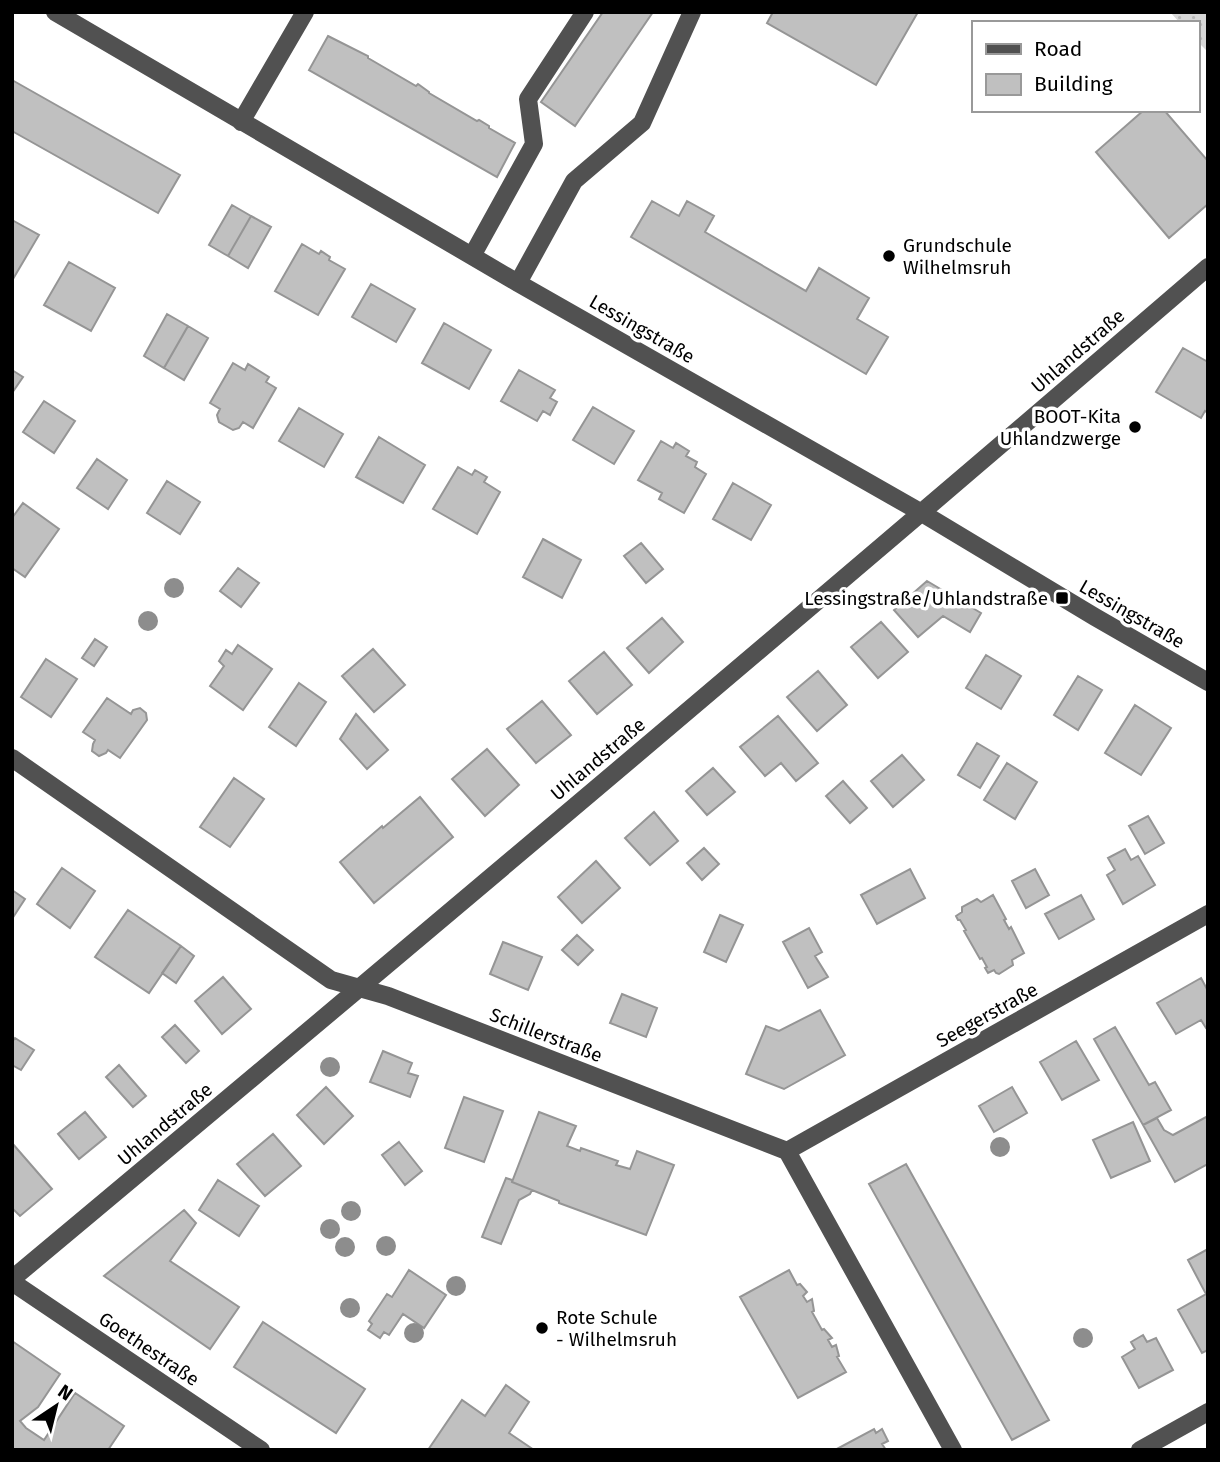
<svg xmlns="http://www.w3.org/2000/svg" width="1220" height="1462" viewBox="0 0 1220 1462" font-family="'Fira Sans',sans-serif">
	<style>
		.green { fill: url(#green-dots) }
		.building { fill: #c0c0c0; stroke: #959595; stroke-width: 2 }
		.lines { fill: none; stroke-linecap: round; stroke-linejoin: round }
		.minor { stroke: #515151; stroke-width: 18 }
		.tree { fill: #8d8d8d }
		.poi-dot { fill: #000; stroke: #fff; stroke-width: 2.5 }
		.labels { text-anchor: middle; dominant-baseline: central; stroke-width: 7; stroke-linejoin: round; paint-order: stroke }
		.poi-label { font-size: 19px; fill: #000; stroke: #fff; text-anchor: start }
		.street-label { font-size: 19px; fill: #000; stroke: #fff }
	</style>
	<defs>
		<pattern id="green-dots" width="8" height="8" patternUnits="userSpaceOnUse" patternTransform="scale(1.75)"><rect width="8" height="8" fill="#d8d8d8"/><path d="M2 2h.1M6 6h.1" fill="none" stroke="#b8b8b8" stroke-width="1.8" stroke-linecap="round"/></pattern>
	</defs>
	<rect width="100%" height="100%" fill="#fff"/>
	<path class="green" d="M1170,12H1208V52L1197,41V23H1180Z"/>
	<path class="building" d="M603,12H653L575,126L541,102Z
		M773,12H918L876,85L767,23Z
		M328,36L368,56V58L416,86L418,84L429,92V93L477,121L479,120L489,126V128L515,143L497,177L309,70Z
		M12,80L180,175L158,213L12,131Z
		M1144,110H1164L1208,161V204L1169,238L1096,152Z
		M652,201L679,216L687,201L714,216L705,232L806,291L819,268L869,298L857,319L888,337L866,374L631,237Z
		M232,205L251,216L228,256L209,245Z
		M251,216L271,227L248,268L228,256Z
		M12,220L39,235L13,279H12Z
		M302,244L319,254L321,251L330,257L329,260L345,269L318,315L275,291Z
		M69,262L115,288L91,331L44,305Z
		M371,284L415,309L396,342L352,317Z
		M167,314L188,326L164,368L144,356Z
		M444,323L491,350L469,389L422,363Z
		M188,326L208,338L184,380L164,368Z
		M1183,348L1208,362V413L1205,411L1201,418L1156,392Z
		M233,363L245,370L248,364L269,377L266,382L276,388L253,428L243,422L239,428L233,430L219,422L217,415L220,409L210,403Z
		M12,370L23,377L12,393Z
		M519,370L555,390L550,398L557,402L550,415L543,411L537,421L501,401Z
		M44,401L75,421L54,453L23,432Z
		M593,407L634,431L614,464L573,440Z
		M299,408L343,434L324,467L279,441Z
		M379,437L425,465L403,503L356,477Z
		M661,441L673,448L676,443L689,451L686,456L697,462L695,467L706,474L684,513L659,499L662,493L638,480Z
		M97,459L127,480L108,509L77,488Z
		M458,467L472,475L475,470L487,477L484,482L500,492L477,534L433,509Z
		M167,481L200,502L180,534L147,513Z
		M733,483L771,505L751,540L713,519Z
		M23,503L59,529L25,577L12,568V518Z
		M543,539L581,560L562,598L523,577Z
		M641,543L663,569L646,583L624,556Z
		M238,568L259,583L241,607L220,591Z
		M927,581L981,613L970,632L943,616L918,637L894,610Z
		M662,618L683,642L649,673L627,648Z
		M881,622L908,652L878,678L851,647Z
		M95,639L107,647L94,666L82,658Z
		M238,645L272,669L243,710L210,686L224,666L219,661L226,650L232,654Z
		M373,649L405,685L374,712L342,676Z
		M604,652L632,685L597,714L569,681Z
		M986,655L1021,676L1001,709L966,688Z
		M46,659L77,679L51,717L21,697Z
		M818,671L847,705L817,731L787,697Z
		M1078,676L1102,690L1078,730L1054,715Z
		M299,683L326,702L296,746L269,727Z
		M107,698L131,714L133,710L140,708L146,713L147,720L120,758L108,750L106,753L99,756L92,751L93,744L95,740L83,732Z
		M542,701L571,735L536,763L507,729Z
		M1135,705L1171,728L1141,775L1105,753Z
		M356,714L388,750L367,769L340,739Z
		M778,716L818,763L796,781L781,763L765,776L740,747Z
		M977,743L999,756L980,788L958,775Z
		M487,749L519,785L485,816L452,779Z
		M902,755L924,780L893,807L871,781Z
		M1007,763L1037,782L1015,819L984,800Z
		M713,768L735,792L707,815L686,791Z
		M234,778L264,799L230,847L200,827Z
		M843,781L867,808L850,823L826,796Z
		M420,797L453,837L374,903L340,862L382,826L383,828Z
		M654,812L678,841L650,865L625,838Z
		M1148,816L1164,843L1145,854L1129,826Z
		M704,848L719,864L702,880L687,863Z
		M1125,849L1131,860L1138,856L1155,885L1123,904L1107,875L1115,870L1108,858Z
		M596,861L620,888L582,923L558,897Z
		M62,868L95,891L70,928L37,904Z
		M910,869L925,898L877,924L861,895Z
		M1035,869L1049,895L1026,908L1012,881Z
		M12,890L25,899L12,919Z
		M993,895L1006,919L1004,920L1009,929L1011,927L1024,953L1012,960L1013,965L999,974L996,973L994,970L988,973L985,968L987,967L982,958L980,959L964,931L966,930L960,920H958L956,916L962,912V907L977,899L981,902Z
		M1081,895L1094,919L1059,939L1045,914Z
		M128,910L181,946L149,993L95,957Z
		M720,915L743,925L726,962L704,952Z
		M809,928L822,952L815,956L828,977L808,988L783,942Z
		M577,935L593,950L578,965L562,950Z
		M503,942L542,957L528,990L490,974Z
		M181,946L194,956L176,983L162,973Z
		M223,977L251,1009L222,1034L195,1001Z
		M1201,978L1208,991V1027L1206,1028L1201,1020L1176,1034L1157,1003Z
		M622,994L657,1008L646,1037L610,1023Z
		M820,1010L845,1055L784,1089L746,1074L766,1026L779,1031Z
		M175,1025L199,1051L186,1063L162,1037Z
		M1115,1027L1149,1085L1155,1082L1171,1110L1143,1125L1094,1039Z
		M15,1038L34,1050L21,1070L12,1065V1042Z
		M1076,1041L1099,1080L1062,1100L1040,1062Z
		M383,1051L412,1063L408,1073L418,1076L410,1097L370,1082Z
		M119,1065L146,1096L133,1107L106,1077Z
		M326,1087L353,1116L324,1144L297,1115Z
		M1012,1087L1027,1113L994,1132L979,1106Z
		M464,1097L503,1111L484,1162L445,1148Z
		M85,1112L106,1137L79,1159L58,1134Z
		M539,1112L576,1126L567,1146L580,1151L581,1148L618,1161L616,1165L630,1169L637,1151L674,1165L646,1235L559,1203V1201L512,1182Z
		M1208,1116V1164L1175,1182L1143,1125L1157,1118L1164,1130L1173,1135Z
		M1133,1122L1150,1161L1111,1178L1093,1140Z
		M273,1134L301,1166L265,1196L237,1164Z
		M399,1142L422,1171L405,1185L382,1155Z
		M12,1143L52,1189L20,1216L12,1208Z
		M906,1164L1049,1420L1012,1440L869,1184Z
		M506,1178L512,1180V1182L532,1190L530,1194L519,1200L501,1244L482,1237Z
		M218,1180L259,1206L239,1236L199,1210Z
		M184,1210L196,1223L170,1261L239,1307L210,1349L104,1276Z
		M1208,1249V1350L1202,1353L1178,1310L1206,1294L1188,1260Z
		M409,1270L446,1295L424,1328L403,1314L389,1335L384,1332L380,1338L368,1330L372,1324L369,1321L387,1294L392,1297Z
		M789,1270L797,1285L800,1284L807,1292L803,1296L807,1302L812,1299L814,1311L812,1312L822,1330L824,1329L832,1338L828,1340L832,1347L836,1345L839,1356L837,1357L846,1372L798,1398L740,1297Z
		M263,1322L365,1389L336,1433L234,1367Z
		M1143,1335L1147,1342L1156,1338L1173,1370L1139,1388L1122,1357L1135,1349L1131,1342Z
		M12,1341L60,1374L38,1407L20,1421L26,1428L44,1440L75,1393L124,1426L108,1450L12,1449Z
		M506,1385L529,1402L509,1433L534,1450H428L462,1400L485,1416Z
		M874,1429L876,1433L882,1429L888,1441L882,1444L886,1450H835Z"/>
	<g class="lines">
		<path class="minor" d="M55,12L518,283L922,513L1095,617L1208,682
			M241,122L305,12
			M472,256L534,144L528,99L585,12
			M518,283L574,181L642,123L692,12
			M12,758L331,980L388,996L787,1151L953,1450
			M787,1151L1208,914
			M12,1279C413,944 812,608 1208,267
			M12,1282L261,1450
			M1140,1450L1208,1412"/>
	</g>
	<g class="tree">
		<circle cx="174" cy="588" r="10"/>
		<circle cx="148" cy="621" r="10"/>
		<circle cx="330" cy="1067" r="10"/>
		<circle cx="1000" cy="1147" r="10"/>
		<circle cx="351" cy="1211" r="10"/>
		<circle cx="330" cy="1229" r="10"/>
		<circle cx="386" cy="1246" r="10"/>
		<circle cx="345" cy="1247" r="10"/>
		<circle cx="456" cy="1286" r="10"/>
		<circle cx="350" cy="1308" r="10"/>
		<circle cx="414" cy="1333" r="10"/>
		<circle cx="1083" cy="1338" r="10"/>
	</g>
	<g class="poi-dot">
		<circle cx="889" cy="256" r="7"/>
		<circle cx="1135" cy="427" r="7"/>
		<rect x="1055" y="591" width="14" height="14" rx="3.5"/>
		<circle cx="542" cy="1328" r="7"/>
	</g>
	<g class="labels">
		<g class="poi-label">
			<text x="903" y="245">Grundschule<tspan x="903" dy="22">Wilhelmsruh</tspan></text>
			<text x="1121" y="416" text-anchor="end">BOOT-Kita<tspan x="1121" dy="22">Uhlandzwerge</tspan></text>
			<text x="1048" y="598" text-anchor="end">Lessingstraße/Uhlandstraße</text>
			<text x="556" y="1317">Rote Schule<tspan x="556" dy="22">- Wilhelmsruh</tspan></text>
		</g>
		<g class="street-label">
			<text transform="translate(642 329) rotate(30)">Lessingstraße</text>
			<text transform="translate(1078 351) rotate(-41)">Uhlandstraße</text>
			<text transform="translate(1132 614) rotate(30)">Lessingstraße</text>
			<text transform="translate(598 759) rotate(-40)">Uhlandstraße</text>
			<text transform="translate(987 1015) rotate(-29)">Seegerstraße</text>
			<text transform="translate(546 1035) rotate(21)">Schillerstraße</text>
			<text transform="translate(165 1124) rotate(-40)">Uhlandstraße</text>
			<text transform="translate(149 1349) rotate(34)">Goethestraße</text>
		</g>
	</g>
	<rect width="1220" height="1462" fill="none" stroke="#000000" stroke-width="28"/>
	<rect x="972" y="21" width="228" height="91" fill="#ffffff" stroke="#999999" stroke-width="2"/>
	<rect x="986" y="44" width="35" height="10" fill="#515151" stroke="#999999" stroke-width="2"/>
	<text x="1034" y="56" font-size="21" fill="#000000">Road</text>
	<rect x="986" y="74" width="35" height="21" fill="#c0c0c0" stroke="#999999" stroke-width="2"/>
	<text x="1034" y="91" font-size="21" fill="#000000">Building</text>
	<g transform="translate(56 1406) rotate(35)" stroke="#ffffff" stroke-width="5" paint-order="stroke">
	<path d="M0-5L12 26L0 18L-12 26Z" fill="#000000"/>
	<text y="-10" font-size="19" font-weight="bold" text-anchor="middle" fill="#000000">N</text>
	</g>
</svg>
